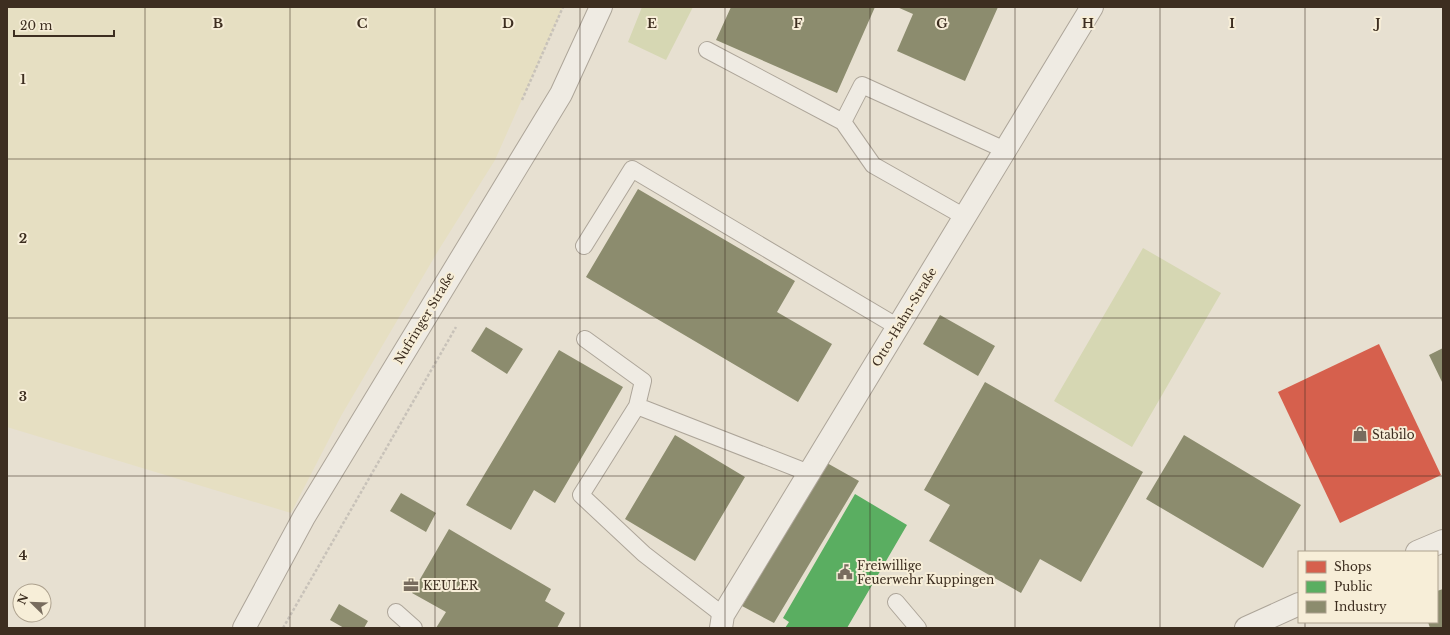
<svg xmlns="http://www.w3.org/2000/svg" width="1450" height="635" viewBox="0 0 1450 635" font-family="'Libre Baskerville',serif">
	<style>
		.farmland { fill: #e6dfc2 }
		.green { fill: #d6d7b3 }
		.shops { fill: #d6604d }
		.public { fill: #5aae61 }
		.industry { fill: #8c8c6e }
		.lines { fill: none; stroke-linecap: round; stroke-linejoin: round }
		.service-casing { stroke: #ada599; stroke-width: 18 }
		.minor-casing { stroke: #ada599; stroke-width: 24 }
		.tertiary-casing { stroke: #ada599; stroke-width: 24 }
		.path { stroke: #c8c2b9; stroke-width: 2.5; stroke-dasharray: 3 2; stroke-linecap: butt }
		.service { stroke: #efebe3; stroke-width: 16 }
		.minor { stroke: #efebe3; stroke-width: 22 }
		.tertiary { stroke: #efebe3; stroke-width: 22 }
		.grid { fill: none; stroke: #3d2e20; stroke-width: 1; stroke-opacity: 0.55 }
		.labels { text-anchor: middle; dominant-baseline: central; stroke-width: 4; stroke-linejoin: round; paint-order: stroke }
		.street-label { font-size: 12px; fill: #3d2e20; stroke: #f7eed8 }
		.poi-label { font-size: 12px; fill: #3d2e20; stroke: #f7eed8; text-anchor: start }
		.grid-label { font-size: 13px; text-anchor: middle; font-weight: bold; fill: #3d2e20; stroke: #f7eed8; stroke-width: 4; stroke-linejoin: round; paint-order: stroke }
	</style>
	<rect width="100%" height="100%" fill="#e7e0d1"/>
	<path class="farmland" d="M7,7H563L495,160L438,251L341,416L291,513L7,427Z"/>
	<path class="green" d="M642,7H693L666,60L628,42Z
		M1143,248L1221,293L1132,447L1054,401Z"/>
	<path class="shops" d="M1379,344L1441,475L1340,523L1278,392Z"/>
	<path class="public" d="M855,494L907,525L847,628H785L789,622L783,618Z"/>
	<path class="industry" d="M731,7H875L837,93L716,40Z
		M897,7H998L965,81L897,51L913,14Z
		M638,189L795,281L777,312L832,344L798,402L586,277Z
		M940,315L995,346L978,376L923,344Z
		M486,327L523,349L507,374L471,351Z
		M1443,348V384L1429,355Z
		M559,350L623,387L555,503L534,490L511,530L466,505Z
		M985,382L1143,472L1081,582L1040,559L1021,593L929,541L950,505L924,490Z
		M675,435L745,477L695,561L625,519Z
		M1184,435L1301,505L1263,568L1146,499Z
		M827,463L859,481L774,623L742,606Z
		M401,493L436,513L426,532L390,511Z
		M449,529L551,589L545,601L565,613L557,628H436L446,612L412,593Z
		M1443,589V628H1430L1428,622H1437V591Z
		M339,604L368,621L364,628H344L330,620Z"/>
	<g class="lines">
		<g class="service-casing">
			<path id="service" d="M707,50L843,122L862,85L1005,150
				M843,122L873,165L965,217
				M584,246L632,169L898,327
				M585,339L643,381L637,406L581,495L644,554L723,615
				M637,406L809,473
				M896,602L918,628
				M396,612L414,628"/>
		</g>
		<g class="minor-casing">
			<path id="minor" d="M1417,552L1443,541
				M721,628L723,615L1092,7
				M1246,628L1299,604"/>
		</g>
		<g class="tertiary-casing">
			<path id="tertiary" d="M244,628L304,517L561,94L601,7"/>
		</g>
		<path class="path" d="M522,100L563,7
			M283,628L456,327"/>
		<use href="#service" class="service"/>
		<use href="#minor" class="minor"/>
		<use href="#tertiary" class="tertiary"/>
	</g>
	<path class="grid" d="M145,7V628M290,7V628M435,7V628M580,7V628M725,7V628M870,7V628M1015,7V628M1160,7V628M1305,7V552M7,159H1443M7,318H1443M7,476H1443M1305,622V628"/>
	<defs>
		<g id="shop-bare" transform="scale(1.2)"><path d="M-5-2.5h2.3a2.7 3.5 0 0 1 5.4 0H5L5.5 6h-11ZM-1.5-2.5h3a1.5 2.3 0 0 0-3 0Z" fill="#786c5e" stroke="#f7eed8" stroke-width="2.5" paint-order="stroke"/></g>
		<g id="civic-bare" transform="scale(1.2)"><path d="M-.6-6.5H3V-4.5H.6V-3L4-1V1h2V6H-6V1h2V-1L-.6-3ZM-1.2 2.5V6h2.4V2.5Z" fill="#786c5e" stroke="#f7eed8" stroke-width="2.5" paint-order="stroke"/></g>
		<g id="office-bare" transform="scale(1.2)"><path d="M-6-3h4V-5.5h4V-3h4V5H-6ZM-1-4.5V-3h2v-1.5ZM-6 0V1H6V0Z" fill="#786c5e" stroke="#f7eed8" stroke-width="2.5" paint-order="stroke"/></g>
	</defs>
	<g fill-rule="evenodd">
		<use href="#shop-bare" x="1360" y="434"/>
		<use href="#civic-bare" x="845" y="572"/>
		<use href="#office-bare" x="411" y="585"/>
	</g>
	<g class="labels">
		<g class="street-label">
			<text transform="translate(904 317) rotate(-59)">Otto-Hahn-Straße</text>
			<text transform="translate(424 318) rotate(-59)">Nufringer Straße</text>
		</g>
		<g class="poi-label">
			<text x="1372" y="434">Stabilo</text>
			<text x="857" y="565">Freiwillige<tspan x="857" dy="14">Feuerwehr Kuppingen</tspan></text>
			<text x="423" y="585">KEULER</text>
		</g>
	</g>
	<g class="grid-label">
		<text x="218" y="28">B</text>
		<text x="362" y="28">C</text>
		<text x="508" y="28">D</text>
		<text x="652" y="28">E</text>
		<text x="798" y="28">F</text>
		<text x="942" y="28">G</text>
		<text x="1088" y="28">H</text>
		<text x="1232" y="28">I</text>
		<text x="1378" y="28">J</text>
		<text x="23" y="84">1</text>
		<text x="23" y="243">2</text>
		<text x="23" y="401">3</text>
		<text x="23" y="560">4</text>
	</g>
	<rect width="1450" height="635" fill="none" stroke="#3d2e20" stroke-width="16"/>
	<rect x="1298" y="551" width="140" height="72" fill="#f7eed8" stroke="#ada18e"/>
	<rect x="1306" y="561" width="20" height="12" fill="#d6604d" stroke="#ada18e"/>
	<text x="1334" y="571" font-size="12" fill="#3d2e20">Shops</text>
	<rect x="1306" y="581" width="20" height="12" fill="#5aae61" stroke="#ada18e"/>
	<text x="1334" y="591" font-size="12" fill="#3d2e20">Public</text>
	<rect x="1306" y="601" width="20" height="12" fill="#8c8c6e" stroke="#ada18e"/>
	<text x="1334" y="611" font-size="12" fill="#3d2e20">Industry</text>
	<g transform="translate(32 603) rotate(293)"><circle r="19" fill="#f7eed8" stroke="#ada18e"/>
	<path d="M0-3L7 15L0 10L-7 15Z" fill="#786c5e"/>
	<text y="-6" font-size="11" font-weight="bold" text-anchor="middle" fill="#3d2e20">N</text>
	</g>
	<path d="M14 30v6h100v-6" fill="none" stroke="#3d2e20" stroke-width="2"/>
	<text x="20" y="30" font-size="12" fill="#3d2e20" stroke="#f7eed8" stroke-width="3" paint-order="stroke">20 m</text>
</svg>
